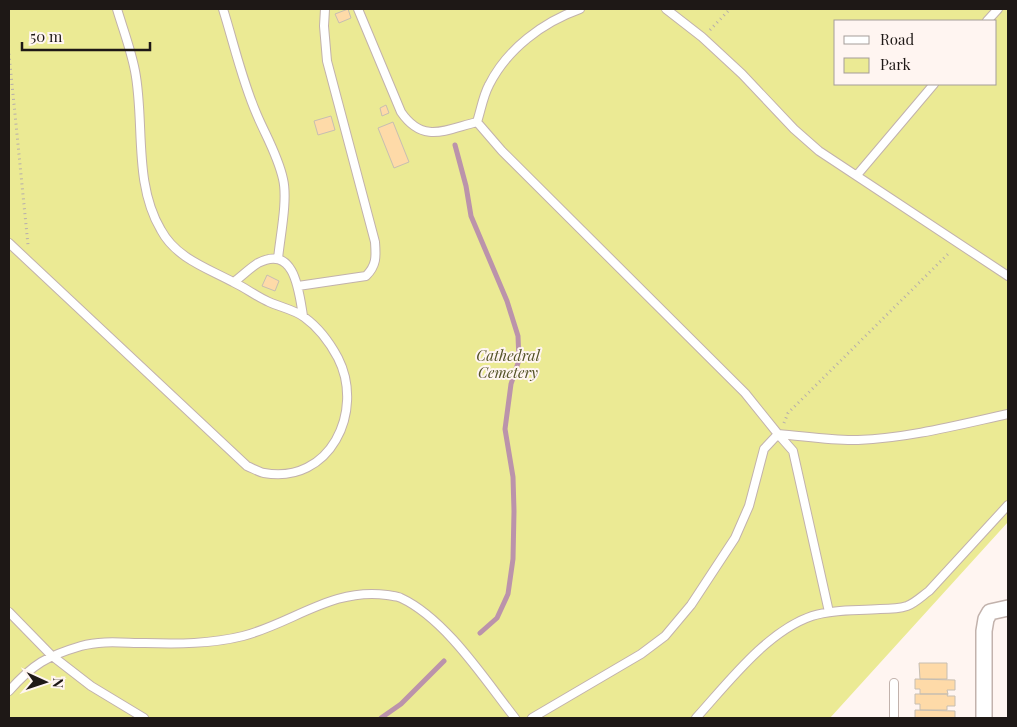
<svg xmlns="http://www.w3.org/2000/svg" width="1017" height="727" viewBox="0 0 1017 727" font-family="'Playfair Display',serif">
	<style>
		.green { fill: #ebea94; fill-rule: evenodd }
		.lines { fill: none; stroke-linecap: round; stroke-linejoin: round }
		.stream { stroke: #bb93ab; stroke-width: 5 }
		.building { fill: #fedaa8; stroke: #c7beb1 }
		.service-casing { stroke: #c2b2ac; stroke-width: 10 }
		.minor-casing { stroke: #c2b2ac; stroke-width: 18 }
		.path { stroke: #b7aeab; stroke-width: 3; stroke-dasharray: 1 4; stroke-linecap: butt }
		.service { stroke: #fff; stroke-width: 8 }
		.minor { stroke: #fff; stroke-width: 15 }
		.labels { text-anchor: middle; dominant-baseline: central; stroke-width: 4; stroke-linejoin: round; paint-order: stroke }
		.park-label { font-size: 15px; font-style: italic; fill: #535226; stroke: #fff5f1 }
	</style>
	<rect width="100%" height="100%" fill="#fff5f1"/>
	<path class="green" d="M9,9H1008V522L830,718H9ZM836,21H996V84H836Z"/>
	<g class="lines">
		<path class="stream" d="M455,145L466,186L471,216L507,301L518,336L519,360L511,384L505,429L513,477L514,511L513,559L508,594L497,618L480,633
			M381,718L401,704L444,661"/>
	</g>
	<path class="building" d="M348,9L351,18L339,23L335,14Z
		M386,105L389,113L382,116L380,108Z
		M331,116L335,130L318,135L314,121Z
		M393,122L409,162L394,168L378,128Z
		M267,275L279,281L275,291L262,286Z
		M919,663H947V679H920Z
		M915,679L955,680V690H947L948,694H920V689H915Z
		M915,694H948L947,696H955V706H947V710H920V704H915Z
		M915,710L955,711V718H915Z"/>
	<g class="lines">
		<g class="service-casing">
			<path id="service" d="M223,9C234,44 242,81 257,115C266,136 278,156 283,179C288,200 280,237 278,259
				M358,9L401,112C423,144 445,130 477,122
				M580,9C543,22 507,49 489,85C483,96 481,110 477,122L502,151L745,393L778,434C804,436 832,441 858,440C909,438 958,425 1008,414
				M666,9L702,37L742,74L794,129L819,151L1008,276
				M987,21L998,9
				M857,175L934,84
				M9,243L247,466C252,468 259,472 264,473C330,485 365,411 338,358C330,343 318,327 304,317C295,310 280,307 269,302C257,297 246,288 233,282C207,268 176,258 161,230C133,183 145,122 135,71C131,50 123,29 117,9
				M234,282C242,276 250,268 258,263C295,244 299,292 303,316
				M298,286L366,276C377,265 376,256 375,242L327,61L324,26L325,9
				M9,612L51,655L91,686L144,718
				M9,691C33,664 47,656 81,646C102,640 124,643 145,643C178,644 211,644 243,636C293,623 333,587 387,595C392,596 397,596 401,598C446,619 485,680 515,718
				M532,718L641,654L665,636L691,605L735,538L749,506L764,449L778,434L793,451L829,612
				M696,718C727,684 767,631 812,616C834,609 858,611 880,609C889,609 898,609 907,606C915,603 922,596 929,591L1008,505
				M894,718V683"/>
		</g>
		<g class="minor-casing">
			<path id="minor" d="M984,718V631L986,619L990,612L1008,608"/>
		</g>
		<path class="path" d="M710,30L730,9
			M9,54L28,245
			M784,423L788,413L950,252"/>
		<use href="#service" class="service"/>
		<use href="#minor" class="minor"/>
	</g>
	<g class="labels">
		<g class="park-label">
			<text x="508" y="355">Cathedral<tspan x="508" dy="17">Cemetery</tspan></text>
		</g>
	</g>
	<rect width="1017" height="727" fill="none" stroke="#1e1816" stroke-width="20"/>
	<rect x="834" y="20" width="162" height="65" fill="#fff5f1" stroke="#a59d99"/>
	<rect x="844" y="36" width="25" height="8" fill="#ffffff" stroke="#a59d99"/>
	<text x="880" y="45" font-size="15" fill="#1e1816">Road</text>
	<rect x="844" y="58" width="25" height="15" fill="#ebea94" stroke="#a59d99"/>
	<text x="880" y="70" font-size="15" fill="#1e1816">Park</text>
	<g transform="translate(45 682) rotate(93)" stroke="#fff5f1" stroke-width="4" paint-order="stroke">
	<path d="M0-4L9 19L0 12L-9 19Z" fill="#1e1816"/>
	<text y="-8" font-size="14" font-weight="bold" text-anchor="middle" fill="#1e1816">N</text>
	</g>
	<path d="M22 42v8h128v-8" fill="none" stroke="#1e1816" stroke-width="2.5"/>
	<text x="30" y="42" font-size="15" fill="#1e1816" stroke="#fff5f1" stroke-width="4" paint-order="stroke">50 m</text>
</svg>
